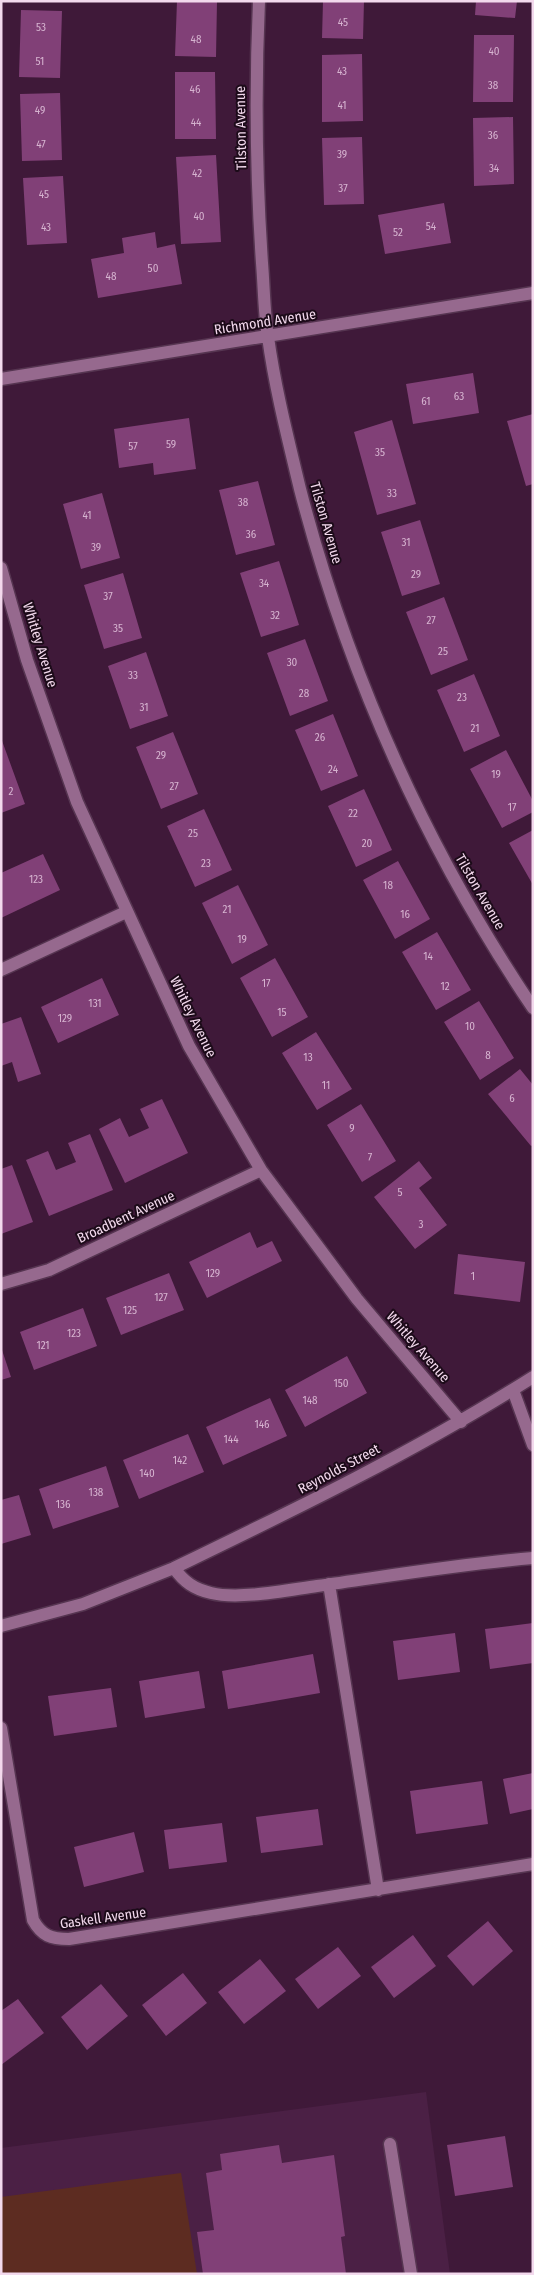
<svg xmlns="http://www.w3.org/2000/svg" width="534" height="2275" viewBox="0 0 534 2275" font-family="'Fira Sans Condensed',sans-serif">
	<style>
		.built { fill: #4b2045 }
		.green { fill: #5d2c21 }
		.building { fill: #814077 }
		.lines { fill: none; stroke-linecap: round; stroke-linejoin: round }
		.service-casing { stroke: #563551; stroke-width: 15 }
		.minor-casing { stroke: #563551; stroke-width: 15 }
		.service { stroke: #96698e; stroke-width: 12 }
		.minor { stroke: #96698e; stroke-width: 12 }
		.labels { text-anchor: middle; dominant-baseline: central; stroke-width: 4; stroke-linejoin: round; paint-order: stroke }
		.number-label { font-size: 11px; fill: #d6b3d0 }
		.street-label { font-size: 14px; fill: #f3d9ed; stroke: #1c0b19 }
	</style>
	<rect width="100%" height="100%" fill="#3f1939"/>
	<path class="built" d="M426,2092L450,2274H1V2148Z"/>
	<path class="green" d="M181,2173L197,2274H1V2197Z"/>
	<path class="building" d="M177,1H217L216,57L175,56Z
		M323,1H364L363,39L322,38Z
		M476,1H517L515,18L475,15Z
		M21,10L62,11L60,78L19,77Z
		M474,35H514L513,102H473Z
		M362,54L363,121L322,122V55Z
		M175,72H215L216,139H175Z
		M60,93L62,160L22,161L20,94Z
		M513,117L514,184L474,186L473,118Z
		M362,137L364,204L324,205L322,138Z
		M216,155L221,242L181,244L176,157Z
		M63,176L67,243L27,245L23,178Z
		M444,203L451,243L385,254L378,215Z
		M155,232L157,248L175,244L182,284L98,298L91,259L124,253L122,238Z
		M473,373L479,413L413,424L406,384Z
		M533,414V484L526,486L507,421Z
		M189,418L196,469L154,475L153,463L119,468L114,429Z
		M392,420L416,504L377,515L354,432Z
		M258,481L275,545L236,555L219,490Z
		M102,493L120,558L81,569L63,504Z
		M420,520L440,584L402,596L381,532Z
		M279,561L299,625L261,637L240,573Z
		M123,573L142,638L104,649L84,585Z
		M444,597L468,660L431,675L406,612Z
		M305,639L328,701L290,716L267,653Z
		M146,652L168,716L130,729L108,666Z
		M474,674L500,736L464,752L437,690Z
		M333,714L358,776L321,791L295,730Z
		M173,732L198,794L161,809L136,747Z
		M1,738L25,804L1,813Z
		M506,750L533,801V812L502,828L470,769Z
		M364,789L392,850L356,867L328,806Z
		M204,809L232,870L195,887L167,826Z
		M533,830V885L509,843Z
		M43,854L60,890L1,918V873Z
		M398,861L430,919L395,939L363,880Z
		M238,885L268,945L232,964L202,903Z
		M437,932L471,990L436,1010L402,952Z
		M275,958L308,1017L272,1037L240,978Z
		M102,978L119,1015L58,1043L41,1007Z
		M479,1001L514,1058L480,1080L444,1022Z
		M21,1017L41,1074L18,1082L12,1062L1,1066V1024Z
		M316,1032L352,1089L317,1110L282,1053Z
		M520,1069L533,1085V1145L531,1146L488,1094Z
		M162,1099L188,1153L125,1183L99,1129L120,1118L129,1137L149,1128L140,1109Z
		M361,1104L396,1161L362,1182L327,1125Z
		M90,1134L113,1190L49,1216L26,1160L48,1151L56,1170L76,1162L68,1143Z
		M419,1161L432,1178L419,1188L447,1225L415,1249L374,1197Z
		M12,1165L33,1222L1,1234V1169Z
		M250,1232L257,1248L272,1241L282,1261L207,1298L189,1262Z
		M458,1254L525,1262L520,1302L454,1294Z
		M169,1273L184,1310L121,1335L106,1298Z
		M83,1308L97,1346L34,1370L20,1332Z
		M1,1347L11,1377L1,1380Z
		M347,1356L367,1393L305,1427L285,1390Z
		M270,1398L287,1436L223,1465L206,1427Z
		M188,1434L204,1472L139,1499L123,1460Z
		M106,1466L119,1507L53,1529L39,1489Z
		M19,1495L31,1535L1,1544V1500Z
		M533,1623V1663L490,1669L485,1629Z
		M455,1633L460,1672L398,1680L393,1641Z
		M313,1654L320,1693L228,1709L222,1671Z
		M199,1671L205,1708L145,1718L139,1681Z
		M111,1688L117,1727L54,1736L48,1696Z
		M533,1773V1809L510,1814L503,1779Z
		M482,1781L488,1824L416,1834L410,1791Z
		M318,1809L323,1845L261,1853L256,1817Z
		M222,1823L227,1862L169,1869L164,1830Z
		M134,1832L144,1872L84,1887L74,1847Z
		M488,1921L513,1951L473,1986L447,1956Z
		M413,1935L436,1966L394,1998L371,1967Z
		M338,1947L361,1976L318,2009L295,1979Z
		M260,1959L286,1991L244,2024L218,1992Z
		M183,1973L207,2003L166,2036L142,2005Z
		M101,1984L128,2016L87,2050L61,2017Z
		M18,1999L44,2033L1,2065V2011Z
		M505,2136L513,2187L455,2196L447,2145Z
		M279,2145L282,2163L334,2155L345,2236L341,2237L346,2274H203L197,2232L214,2230L206,2173L222,2170L220,2154Z"/>
	<g class="lines">
		<g class="service-casing">
			<path id="service" d="M390,2144L411,2274"/>
		</g>
		<g class="minor-casing">
			<path id="minor" d="M259,1C255,89 256,175 262,263C264,287 264,313 268,337C275,388 288,439 300,489C348,674 426,849 533,1008
				M1,379L533,293
				M1,568L27,660L77,802L189,1046L261,1170L357,1299L461,1422
				M1,970L126,912
				M1,1284L49,1270L261,1170
				M513,1390L533,1445
				M174,1568C296,1509 418,1450 533,1377
				M329,1584L378,1890
				M1,1626L83,1604L174,1568C184,1582 194,1589 211,1593C239,1600 288,1590 317,1586C389,1576 460,1564 533,1558
				M1,1728L33,1920C42,1936 51,1939 69,1939L533,1864"/>
		</g>
		<use href="#service" class="service"/>
		<use href="#minor" class="minor"/>
	</g>
	<g class="labels">
		<g class="number-label">
			<text x="343" y="22">45</text>
			<text x="41" y="27">53</text>
			<text x="196" y="39">48</text>
			<text x="494" y="51">40</text>
			<text x="40" y="61">51</text>
			<text x="342" y="71">43</text>
			<text x="493" y="85">38</text>
			<text x="195" y="89">46</text>
			<text x="342" y="105">41</text>
			<text x="40" y="110">49</text>
			<text x="196" y="122">44</text>
			<text x="493" y="135">36</text>
			<text x="41" y="144">47</text>
			<text x="342" y="154">39</text>
			<text x="494" y="168">34</text>
			<text x="197" y="173">42</text>
			<text x="343" y="188">37</text>
			<text x="44" y="194">45</text>
			<text x="199" y="216">40</text>
			<text x="431" y="226">54</text>
			<text x="46" y="227">43</text>
			<text x="398" y="232">52</text>
			<text x="153" y="268">50</text>
			<text x="111" y="276">48</text>
			<text x="459" y="396">63</text>
			<text x="426" y="401">61</text>
			<text x="171" y="444">59</text>
			<text x="133" y="446">57</text>
			<text x="380" y="452">35</text>
			<text x="392" y="493">33</text>
			<text x="243" y="502">38</text>
			<text x="87" y="515">41</text>
			<text x="251" y="534">36</text>
			<text x="406" y="542">31</text>
			<text x="96" y="547">39</text>
			<text x="416" y="574">29</text>
			<text x="264" y="583">34</text>
			<text x="108" y="596">37</text>
			<text x="275" y="615">32</text>
			<text x="431" y="620">27</text>
			<text x="118" y="628">35</text>
			<text x="443" y="651">25</text>
			<text x="292" y="662">30</text>
			<text x="133" y="675">33</text>
			<text x="304" y="693">28</text>
			<text x="462" y="697">23</text>
			<text x="144" y="707">31</text>
			<text x="475" y="728">21</text>
			<text x="320" y="737">26</text>
			<text x="161" y="755">29</text>
			<text x="333" y="769">24</text>
			<text x="496" y="774">19</text>
			<text x="174" y="786">27</text>
			<text x="11" y="791">2</text>
			<text x="512" y="807">17</text>
			<text x="353" y="813">22</text>
			<text x="193" y="833">25</text>
			<text x="367" y="843">20</text>
			<text x="206" y="863">23</text>
			<text x="36" y="879">123</text>
			<text x="388" y="885">18</text>
			<text x="227" y="909">21</text>
			<text x="405" y="914">16</text>
			<text x="242" y="939">19</text>
			<text x="428" y="956">14</text>
			<text x="266" y="983">17</text>
			<text x="445" y="986">12</text>
			<text x="95" y="1003">131</text>
			<text x="282" y="1012">15</text>
			<text x="65" y="1018">129</text>
			<text x="470" y="1026">10</text>
			<text x="488" y="1055">8</text>
			<text x="308" y="1057">13</text>
			<text x="326" y="1085">11</text>
			<text x="512" y="1098">6</text>
			<text x="352" y="1128">9</text>
			<text x="370" y="1157">7</text>
			<text x="400" y="1192">5</text>
			<text x="421" y="1224">3</text>
			<text x="213" y="1273">129</text>
			<text x="473" y="1276">1</text>
			<text x="161" y="1297">127</text>
			<text x="130" y="1310">125</text>
			<text x="74" y="1333">123</text>
			<text x="43" y="1345">121</text>
			<text x="341" y="1383">150</text>
			<text x="310" y="1400">148</text>
			<text x="262" y="1424">146</text>
			<text x="231" y="1439">144</text>
			<text x="180" y="1460">142</text>
			<text x="147" y="1473">140</text>
			<text x="96" y="1492">138</text>
			<text x="63" y="1504">136</text>
		</g>
		<g class="street-label">
			<text transform="translate(241 128) rotate(-91)">Tilston Avenue</text>
			<text transform="translate(265 322) rotate(-9)">Richmond Avenue</text>
			<text transform="translate(326 523) rotate(74)">Tilston Avenue</text>
			<text transform="translate(40 645) rotate(73)">Whitley Avenue</text>
			<text transform="translate(480 892) rotate(60)">Tilston Avenue</text>
			<text transform="translate(193 1017) rotate(64)">Whitley Avenue</text>
			<text transform="translate(126 1217) rotate(-25)">Broadbent Avenue</text>
			<text transform="translate(418 1347) rotate(49)">Whitley Avenue</text>
			<text transform="translate(339 1469) rotate(-28)">Reynolds Street</text>
			<text transform="translate(103 1918) rotate(-8)">Gaskell Avenue</text>
		</g>
	</g>
	<rect width="534" height="2275" fill="none" stroke="#f3d9ed" stroke-width="5"/>
</svg>
